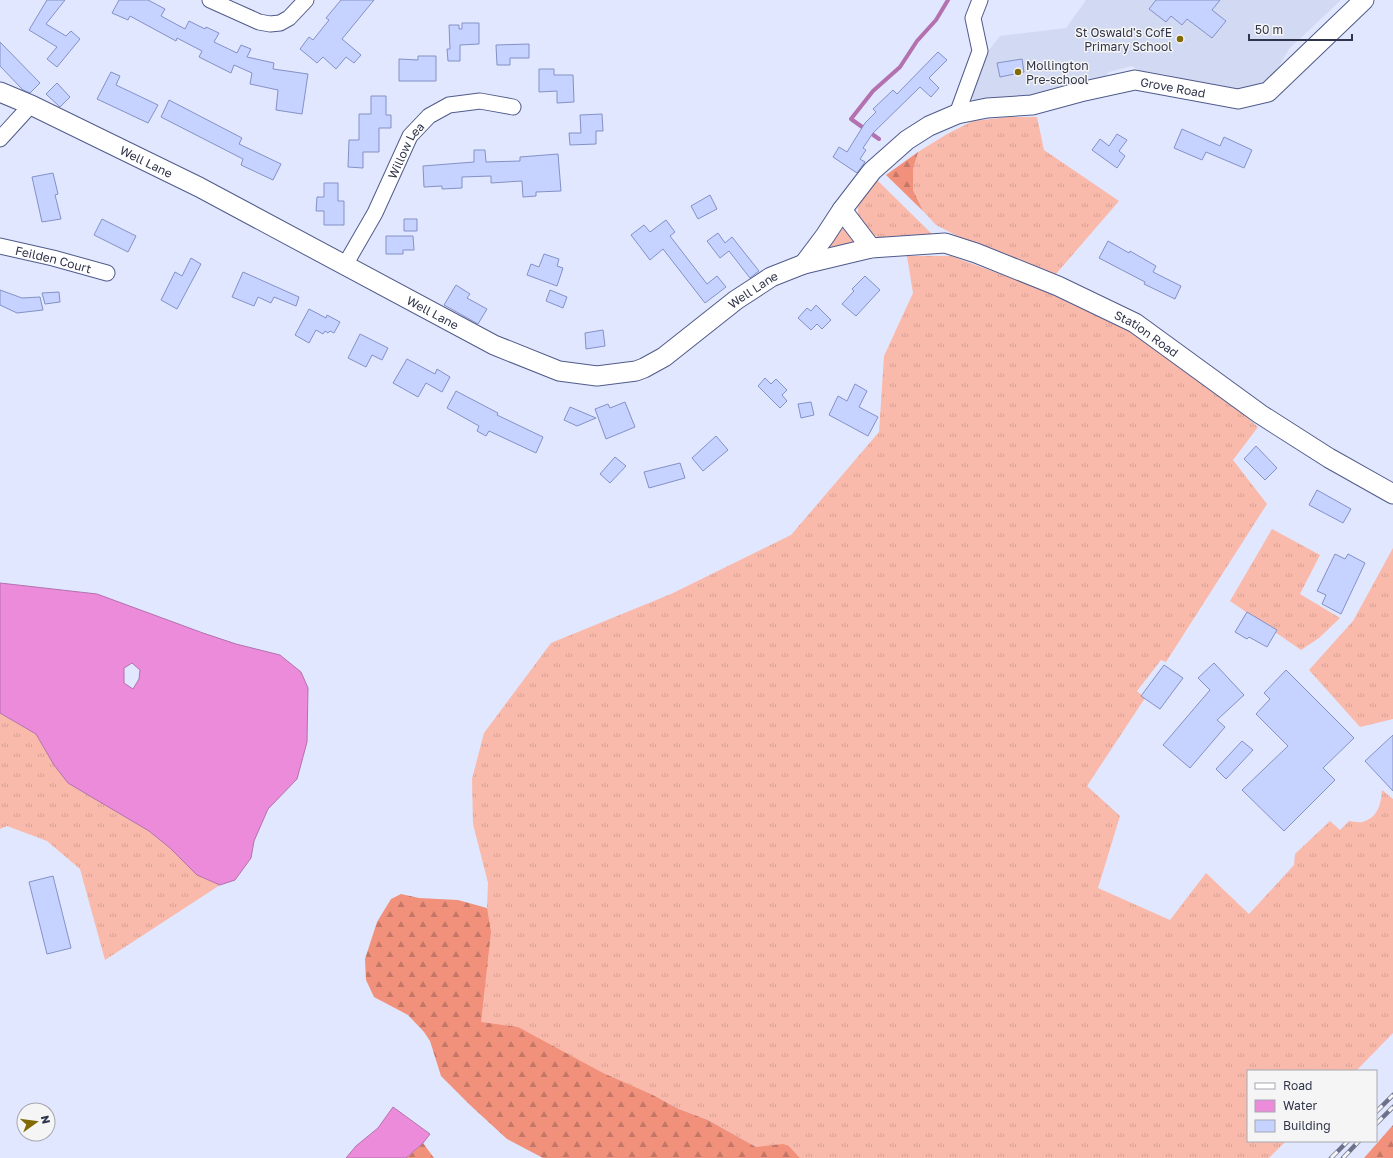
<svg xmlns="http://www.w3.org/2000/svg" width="1393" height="1158" viewBox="0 0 1393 1158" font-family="'Golos Text',sans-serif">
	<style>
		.built { fill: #d2d9f2 }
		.grass { fill: url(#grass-tufts) }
		.forest { fill: url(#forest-firs) }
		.water { fill: #eb8bda; stroke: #b371af; fill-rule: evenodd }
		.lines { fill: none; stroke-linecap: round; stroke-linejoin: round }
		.stream { stroke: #b371af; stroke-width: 4 }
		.building { fill: #c6d2ff; stroke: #8491c5 }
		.minor-casing { stroke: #505b8b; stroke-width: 17 }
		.tertiary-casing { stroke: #505b8b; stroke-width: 21 }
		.minor { stroke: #fff; stroke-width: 15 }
		.tertiary { stroke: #fff; stroke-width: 19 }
		.rail-casing { stroke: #6d7289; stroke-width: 4.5 }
		.rail { stroke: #f5f5f5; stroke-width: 3; stroke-dasharray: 9; stroke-linecap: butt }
		.poi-dot { fill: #816a04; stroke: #f5f5f5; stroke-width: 1.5 }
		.labels { text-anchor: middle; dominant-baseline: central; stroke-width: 3; stroke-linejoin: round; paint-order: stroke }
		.poi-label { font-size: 12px; fill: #30354b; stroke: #f5f5f5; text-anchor: end }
		.street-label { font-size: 12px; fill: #30354b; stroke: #f5f5f5 }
	</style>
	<defs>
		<pattern id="grass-tufts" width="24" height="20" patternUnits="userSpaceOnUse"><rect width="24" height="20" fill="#f9baab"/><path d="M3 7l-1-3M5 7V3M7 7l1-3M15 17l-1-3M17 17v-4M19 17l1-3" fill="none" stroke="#d6a095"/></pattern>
		<pattern id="forest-firs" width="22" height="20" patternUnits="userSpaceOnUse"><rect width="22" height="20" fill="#f1917b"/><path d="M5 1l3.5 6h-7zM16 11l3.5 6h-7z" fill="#c47767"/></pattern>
	</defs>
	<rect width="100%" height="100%" fill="#e1e7fe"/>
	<path class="built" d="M1086,0H1341L1289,49L1273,77L1261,86L1229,91L1164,74L1140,71L1132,66L1109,72L1106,76L1068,89L1043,94L981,101H975L973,99L971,96L989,50L1000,36L1066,28Z"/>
	<path class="grass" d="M1009,117H1037L1044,150L1119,201L1056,274L965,240L936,225L923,211L913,190V170L918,152L947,134L973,121Z
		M877,180L935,237L881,238L872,235L858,216V205Z
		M844,227L855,243L827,248Z
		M907,256H951L1082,304L1136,335L1211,387L1258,427L1233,460L1267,504L1166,662L1161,660L1137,691L1145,698L1087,786L1120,816L1098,888L1170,920L1206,873L1249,914L1294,865L1295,854L1330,821L1340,830L1349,821C1353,821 1358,823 1362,822C1378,818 1381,804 1382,790L1393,799V1033L1356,1071H1248V1141H1286L1269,1158H800L789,1146L756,1147L708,1120L679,1109L651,1094L480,1022L487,908L488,883L473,824L472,779L484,733L551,643L671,594L791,535L879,432L884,356L913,293Z
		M1272,529L1320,555L1300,594L1340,618L1319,638L1301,650L1230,601Z
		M1393,548V719L1360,727L1309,670L1353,621Z
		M0,713L36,734L54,765L68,783L149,831L170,848L197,875L220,885L105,960L80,869L47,841L7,826L0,829Z"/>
	<path class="forest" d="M918,152L913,170V190L923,211L886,175Z
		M401,894L419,898L458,900L487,908L491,932L481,1022L518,1027L603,1073L651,1094L679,1109L708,1120L756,1147L783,1144L789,1146L800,1158H543L507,1139L470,1105L441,1076L430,1041L424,1032L408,1015L374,997L366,980L365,959L377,922L391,899Z
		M1393,1125V1158H1364Z
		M423,1143L434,1158H406L409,1156Z"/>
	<path class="water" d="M0,583L97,594L203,633L236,644L280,655L301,672L308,688L307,742L297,779L268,809L254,841L251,858L235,880L220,885L197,875L170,848L149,831L68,783L54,765L36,734L0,713ZM132,663L140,670L139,679L133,689L124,683V668Z
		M393,1107L430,1134L423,1143L406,1158H346L356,1146L378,1128Z"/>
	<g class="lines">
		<path class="stream" d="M879,139L851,119L873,91L900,67L917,41L936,20L948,0"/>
	</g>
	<path class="building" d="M47,0H65L46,24L66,36L71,31L80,39L57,67L47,59L57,47L29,30Z
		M119,0H148L165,9L161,16L185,29L189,21L205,29L206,27L219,33L214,42L237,53L241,45L251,49L247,57L274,63L273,69L308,74L302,114L276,110L278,90L250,84L252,73L234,65L231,73L199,57L202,51L177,38L176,41L130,16L128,20L112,13Z
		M341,0H374L342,39L361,55L354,63L346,57L336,69L323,57L317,63L300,49L309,37L313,40L329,20L326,18Z
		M1156,0H1220L1212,10L1226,21L1212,38L1187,19L1182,25L1171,16L1166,22L1149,9Z
		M462,23H479V44L460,45V61H448L447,49H450L449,25H459V29H462Z
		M0,42L40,83L30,93L23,90L0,66Z
		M529,44V58H510V65H497L496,45Z
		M938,52L947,60L929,78L939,88L931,97L920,87L873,133L863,148L866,150L860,159L865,162L857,173L833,157L839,147L847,152L865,123L876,112L873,109L893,90L897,94Z
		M418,56H436V81H399V59L418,60Z
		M1022,59L1024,72L1000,77L997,63Z
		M539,69H554V75H573L574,102L557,103V91L539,92Z
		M111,72L120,76L116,85L158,105L148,123L97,99Z
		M57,83L70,97L60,107L46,94Z
		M371,96H386V115H391V128H379V152H363V168L348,167L349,140H359V114H371Z
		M169,100L242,138L239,144L281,164L273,180L241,165L243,159L161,117Z
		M602,114L603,131H596V144L570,145L569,133H581L580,115Z
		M1182,129L1220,146L1224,137L1252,150L1244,168L1206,152L1202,160L1174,148Z
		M1117,134L1127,140L1119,151L1125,156L1117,168L1092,150L1100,139L1109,146Z
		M474,150H485L486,162L520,161V157L558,154L561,191L536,192V196L523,197L522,181L491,183V176L462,177V188L442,189V186L424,187L423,166L474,162Z
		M53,173L58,194L55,195L61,219L42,222L32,177Z
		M324,183H338V201H344V225H324V211H316L317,197H324Z
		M710,195L717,209L698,219L691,206Z
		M102,219L136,236L128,252L94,235Z
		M404,219H417V231H404Z
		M666,220L675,232L670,236L707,284L717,276L726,287L705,303L663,249L650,260L631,235L644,225L650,232Z
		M718,233L725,243L732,237L759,271L750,278L729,251L720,258L707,241Z
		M386,236H413L414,250H403V254H386Z
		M1108,241L1129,253L1130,251L1156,266L1153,272L1181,286L1175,299L1144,284L1145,282L1099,258Z
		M544,254L559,259L557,266L563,268L557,286L527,275L531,264L539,267Z
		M191,258L201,264L177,309L161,300L175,272L182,276Z
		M243,272L299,297L296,306L274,297L271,303L258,297L254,306L232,297Z
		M865,276L880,290L856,316L842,304L854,291L852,289Z
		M456,285L470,294L467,298L487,309L478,324L444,305Z
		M0,290L22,298L40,297L43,310L17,313L0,305Z
		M550,290L567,297L563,308L546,301Z
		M59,292L60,302L45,304L42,293Z
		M816,305L831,320L822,329L817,324L811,330L798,318L807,308L811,311Z
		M309,309L326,318L327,315L340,322L334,333L330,331L328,333L325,331L323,334L316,330L309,343L295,335Z
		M603,330L605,346L586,349L585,333Z
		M360,334L388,348L382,360L372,355L366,367L348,358Z
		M407,359L435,374L437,369L450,377L442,392L426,383L418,397L393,383Z
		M765,378L771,384L776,379L787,390L782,395L787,401L780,408L758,386Z
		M855,384L867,391L859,407L878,417L868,436L829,415L838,396L847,401Z
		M456,391L498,413L497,415L543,437L536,453L489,431L486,436L477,431L479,426L447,408Z
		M625,402L635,427L606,439L595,409L608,404L610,408Z
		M811,402L814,415L801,418L798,404Z
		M570,407L596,418L577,426L564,420Z
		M716,436L728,450L703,471L692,458Z
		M1256,446L1277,468L1265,480L1244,459Z
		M615,457L626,466L610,483L600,474Z
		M680,463L685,478L649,488L644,472Z
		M1317,490L1351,509L1343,523L1309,505Z
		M1335,554L1345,559L1348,554L1365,563L1341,614L1322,604L1326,595L1317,591Z
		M1247,612L1277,630L1267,647L1249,637L1247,639L1235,632Z
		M1214,663L1244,695L1217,720L1225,727L1190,768L1163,745L1210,690L1198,678Z
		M1164,665L1183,678L1160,709L1141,696Z
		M1286,670L1354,738L1323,768L1335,780L1284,831L1242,790L1288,746L1256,714L1270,699L1264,693Z
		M1393,735V791L1365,761Z
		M1242,741L1253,750L1226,779L1216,769Z
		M53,876L71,948L47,954L29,882Z"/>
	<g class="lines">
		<g class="minor-casing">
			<g id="minor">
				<path d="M210,0L259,22L270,24L280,23L289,18L306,0"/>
				<path d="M957,114L980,51L973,18L980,0"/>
				<path d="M0,139L31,105"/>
				<path id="s1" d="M0,246L53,258L107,273"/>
				<path id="s2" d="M345,265L375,213L410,136L429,116L449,105L480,101L513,107"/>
			</g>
		</g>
		<g class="tertiary-casing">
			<g id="tertiary">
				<path id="s3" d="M0,92L31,105L199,187L494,345L559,371L597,376L636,371L644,368L664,357L736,300L756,287L771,277L804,264L871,248L945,243L976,253L1058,286L1135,323L1260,414L1329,458L1393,494"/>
				<path d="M842,210L871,248"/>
				<path id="s4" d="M804,264L825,236L842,210L872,171L907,140L929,126L957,114L987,108L1032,105L1080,92L1135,80L1238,99L1268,92L1364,0"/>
			</g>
		</g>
		<use href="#minor" class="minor"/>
		<use href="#tertiary" class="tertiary"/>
		<g class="rail-casing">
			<path id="rail" d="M1376,1112L1393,1095
				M1376,1124L1393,1107
				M1331,1158L1348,1141
				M1343,1158L1359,1141"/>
		</g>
		<use href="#rail" class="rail"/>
	</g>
	<g class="poi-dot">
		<circle cx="1180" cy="39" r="4"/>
		<circle cx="1018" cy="72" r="4"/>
	</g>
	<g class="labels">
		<g class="poi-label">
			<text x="1172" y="32">St Oswald's CofE<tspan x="1172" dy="14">Primary School</tspan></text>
			<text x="1026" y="65" text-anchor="start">Mollington<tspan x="1026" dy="14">Pre-school</tspan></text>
		</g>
		<g class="street-label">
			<text stroke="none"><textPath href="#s4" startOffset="439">Grove Road</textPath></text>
			<text stroke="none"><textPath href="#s2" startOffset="130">Willow Lea</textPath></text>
			<text stroke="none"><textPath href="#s3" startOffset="162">Well Lane</textPath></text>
			<text stroke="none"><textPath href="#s1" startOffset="55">Feilden Court</textPath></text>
			<text stroke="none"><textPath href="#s3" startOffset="846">Well Lane</textPath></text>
			<text stroke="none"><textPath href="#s3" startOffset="486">Well Lane</textPath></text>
			<text stroke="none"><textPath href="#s3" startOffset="1268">Station Road</textPath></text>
		</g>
	</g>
	<rect x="1247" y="1070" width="130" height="72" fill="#f5f5f5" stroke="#a6a8b1"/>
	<rect x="1255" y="1083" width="20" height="6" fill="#ffffff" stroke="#a6a8b1"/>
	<text x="1283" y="1090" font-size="12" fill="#30354b">Road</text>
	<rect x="1255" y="1100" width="20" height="12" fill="#eb8bda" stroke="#a6a8b1"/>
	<text x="1283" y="1110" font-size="12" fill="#30354b">Water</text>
	<rect x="1255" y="1120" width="20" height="12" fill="#c6d2ff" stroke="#a6a8b1"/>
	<text x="1283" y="1130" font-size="12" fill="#30354b">Building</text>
	<g transform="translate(36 1122) rotate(76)"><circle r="19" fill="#f5f5f5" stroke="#a6a8b1"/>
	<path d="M0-3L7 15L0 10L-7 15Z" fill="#816a04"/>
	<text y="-6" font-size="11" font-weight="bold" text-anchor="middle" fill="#30354b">N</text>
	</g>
	<path d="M1249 34v6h103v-6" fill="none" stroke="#30354b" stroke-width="2"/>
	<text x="1255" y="34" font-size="12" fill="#30354b" stroke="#f5f5f5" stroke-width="3" paint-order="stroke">50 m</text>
</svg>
